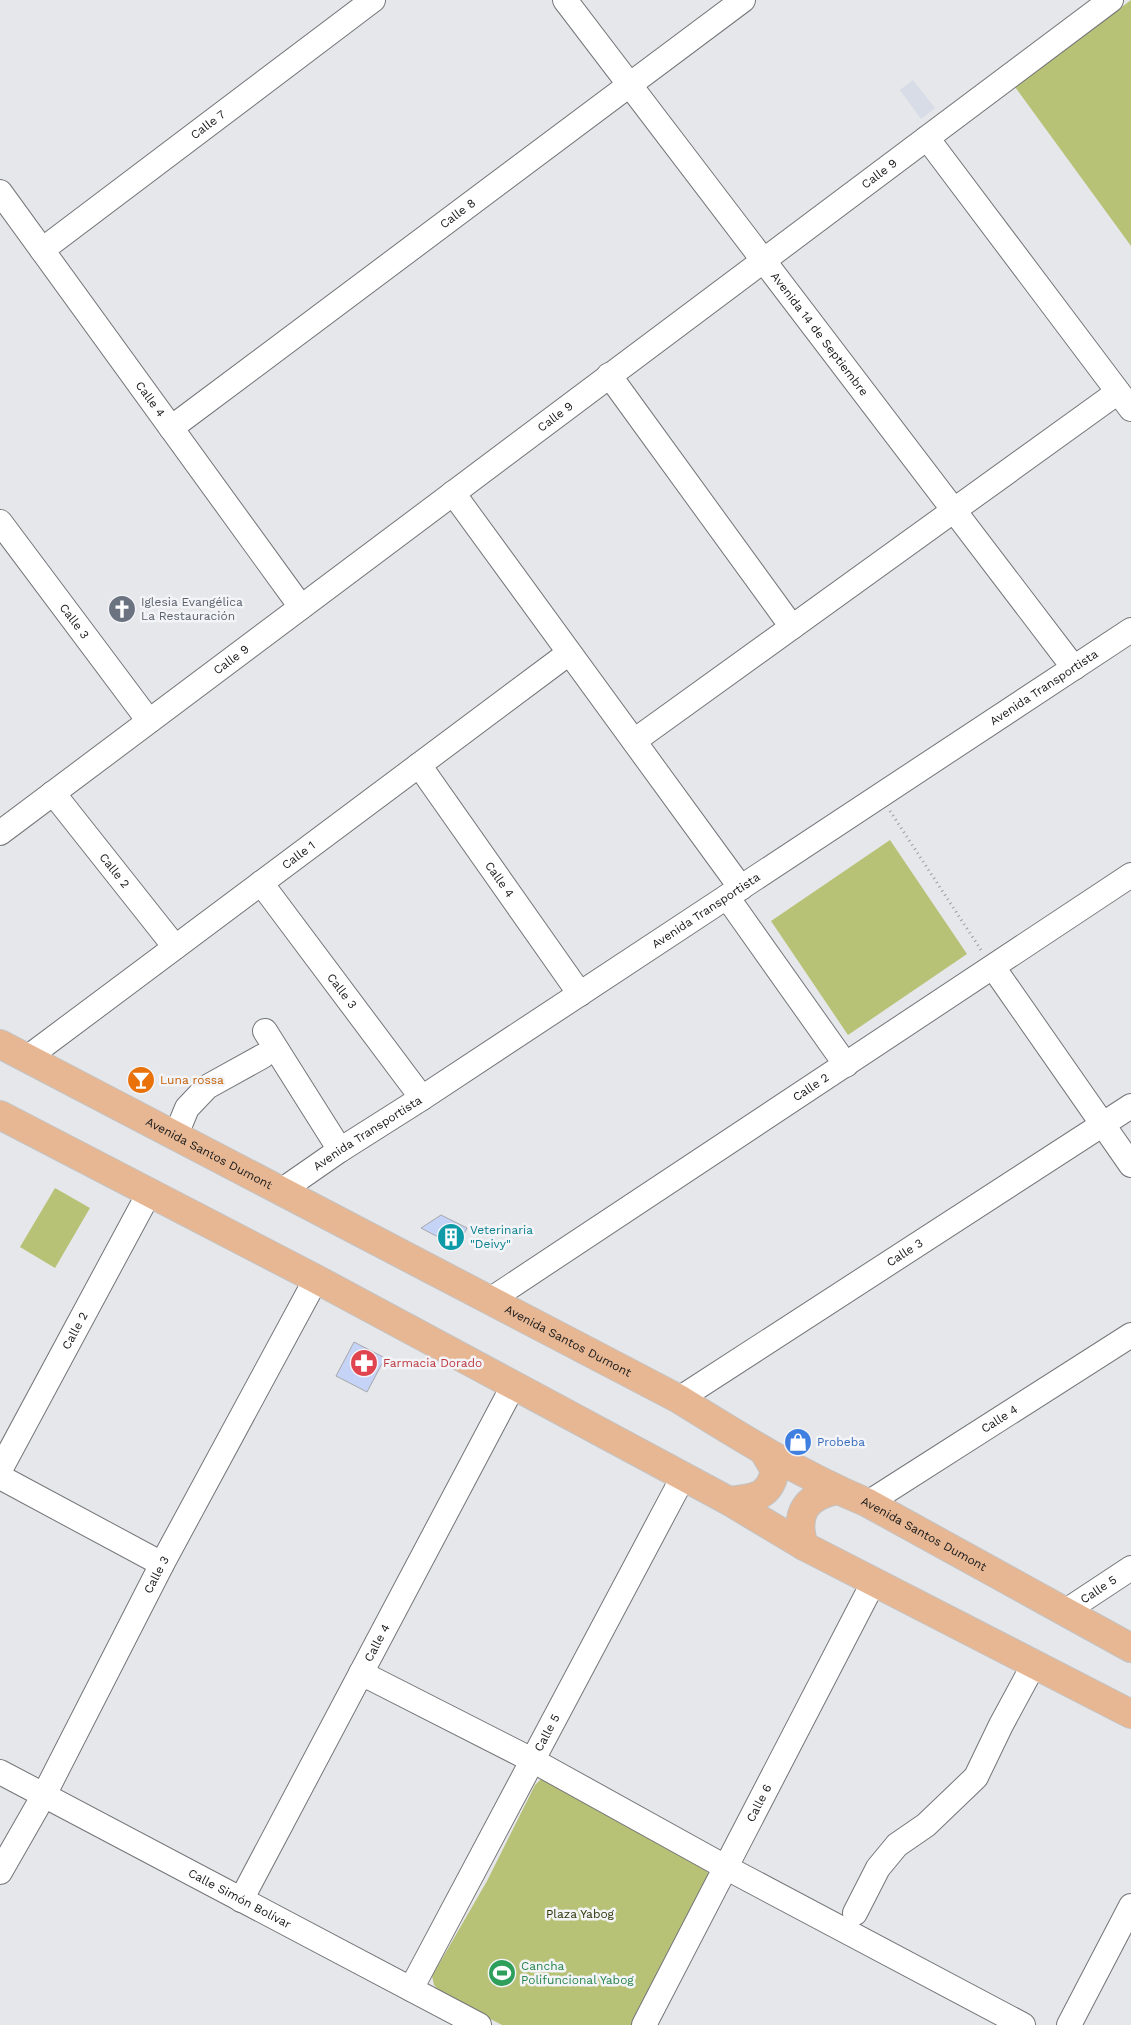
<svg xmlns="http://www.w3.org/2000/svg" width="1131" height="2025" viewBox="0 0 1131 2025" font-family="'Work Sans',sans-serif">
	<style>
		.built { fill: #d7dce6 }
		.green { fill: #b8c277 }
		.building { fill: #c4d3f6; stroke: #a7a8ab }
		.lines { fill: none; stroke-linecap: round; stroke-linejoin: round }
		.minor-casing { stroke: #747578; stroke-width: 26 }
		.major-casing { stroke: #c3c3c3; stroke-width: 30 }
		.path { stroke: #9c9da0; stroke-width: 3; stroke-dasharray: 1 4; stroke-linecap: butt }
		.minor { stroke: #fff; stroke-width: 24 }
		.major { stroke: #e7b794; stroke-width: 28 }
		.labels { text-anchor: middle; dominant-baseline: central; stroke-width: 5; stroke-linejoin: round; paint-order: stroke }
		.street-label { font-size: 12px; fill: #171819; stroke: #f3f4f7 }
		.worship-label { font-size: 12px; fill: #5b616d; stroke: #f3f4f7; text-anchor: start }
		.food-label { font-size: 12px; fill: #c56008; stroke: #f3f4f7; text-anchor: start }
		.culture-label { font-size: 12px; fill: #0d838f; stroke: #f3f4f7; text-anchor: start }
		.health-label { font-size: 12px; fill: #be3a42; stroke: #f3f4f7; text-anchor: start }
		.shop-label { font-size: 12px; fill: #366cbe; stroke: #f3f4f7; text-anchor: start }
		.park-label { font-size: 12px; fill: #2e3306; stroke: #f3f4f7 }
		.leisure-label { font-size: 12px; fill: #27864d; stroke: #f3f4f7; text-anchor: start }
	</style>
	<rect width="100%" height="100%" fill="#e6e7ea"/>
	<path class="built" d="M913,80L935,108L921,119L900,90Z"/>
	<path class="green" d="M1131,0V246L1015,87Z
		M890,840L967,954L848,1035L771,921Z
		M55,1188L90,1208L55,1268L20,1247Z
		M541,1779H551L706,1869L710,1877L635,2025H502L442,1994L434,1985L432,1976L487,1881L535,1785Z"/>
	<path class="building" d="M441,1215L467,1228L457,1247L421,1228Z
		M354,1342L385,1358L367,1392L336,1376Z"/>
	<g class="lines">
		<g class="minor-casing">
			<g id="minor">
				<path id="s1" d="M565,0L1074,668"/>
				<path d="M927,138L1131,409"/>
				<path id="s2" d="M0,192L301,607"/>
				<path id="s3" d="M42,250L373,0"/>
				<path d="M609,375L792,627"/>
				<path id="s4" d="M171,428L743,0"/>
				<path d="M453,493L741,888"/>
				<path id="s5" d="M0,522L149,721"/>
				<path d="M634,741L1118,392"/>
				<path id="s6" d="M419,765L580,994"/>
				<path id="s7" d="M53,793L175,947"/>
				<path id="s8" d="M0,833L1111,0"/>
				<path id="s9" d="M261,883L422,1098"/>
				<path d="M727,897L846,1065"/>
				<path d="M993,967L1131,1165"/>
				<path d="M265,1031L340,1150"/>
				<path id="s10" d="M27,1058L569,653"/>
				<path d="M175,1137L187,1108L207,1087L263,1056"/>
				<path id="s11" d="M281,1191L340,1150L422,1098L1131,630"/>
				<path id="s12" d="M490,1300L1131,875"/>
				<path id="s13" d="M679,1399L1131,1106"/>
				<path id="s14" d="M0,1470L149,1193"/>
				<path d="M0,1477L162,1564"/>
				<path id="s15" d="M868,1503L1131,1335"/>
				<path id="s16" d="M1066,1611L1131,1568"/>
				<path d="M361,1673L532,1760L727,1868L1023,2025"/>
				<path id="s17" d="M0,1772L479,2025"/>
				<path id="s18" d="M0,1872L44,1795L162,1564L316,1279"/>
				<path id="s19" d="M241,1900L513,1386"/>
				<path d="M855,1913L878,1868L897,1845L926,1825L976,1777L1001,1725L1034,1664"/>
				<path id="s20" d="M411,1989L683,1477"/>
				<path id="s21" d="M644,2025L874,1581"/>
				<path d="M1069,2025L1131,1906"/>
			</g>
		</g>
		<g class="major-casing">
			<g id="major">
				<path id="s22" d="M0,1044L679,1399C740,1437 801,1475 868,1503L1131,1648"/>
				<path d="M0,1115L316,1279L729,1501L804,1546L1131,1714"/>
				<path d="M729,1501C753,1498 770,1498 775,1470L763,1450"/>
				<path d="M804,1546C794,1514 805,1496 838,1490"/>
			</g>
		</g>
		<path class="path" d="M890,811L981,950"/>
		<use href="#minor" class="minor"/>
		<use href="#major" class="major"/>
	</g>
	<defs>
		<g id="church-disc" transform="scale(1.4375)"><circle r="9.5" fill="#6b7280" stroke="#f3f4f7"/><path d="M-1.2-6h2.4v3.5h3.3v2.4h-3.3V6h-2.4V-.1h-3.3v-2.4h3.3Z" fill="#fff"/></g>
		<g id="bar-disc" transform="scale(1.4375)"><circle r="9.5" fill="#e8710a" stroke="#f3f4f7"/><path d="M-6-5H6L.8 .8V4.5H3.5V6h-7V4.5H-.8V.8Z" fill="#fff"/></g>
		<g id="building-disc" transform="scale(1.4375)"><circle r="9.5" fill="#0f9aa8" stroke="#f3f4f7"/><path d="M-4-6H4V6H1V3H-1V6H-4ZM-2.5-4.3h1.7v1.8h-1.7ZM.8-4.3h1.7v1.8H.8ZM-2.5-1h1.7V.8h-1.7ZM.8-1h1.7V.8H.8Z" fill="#fff"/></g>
		<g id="pharmacy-disc" transform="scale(1.4375)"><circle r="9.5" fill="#e0444e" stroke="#f3f4f7"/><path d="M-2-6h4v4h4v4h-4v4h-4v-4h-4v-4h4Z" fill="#fff"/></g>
		<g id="shop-disc" transform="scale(1.4375)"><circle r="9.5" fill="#3f7fe0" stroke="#f3f4f7"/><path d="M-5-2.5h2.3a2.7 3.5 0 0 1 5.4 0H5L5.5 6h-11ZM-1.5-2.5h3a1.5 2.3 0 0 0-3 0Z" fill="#fff"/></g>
		<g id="stadium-disc" transform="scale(1.4375)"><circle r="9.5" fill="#2e9e5b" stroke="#f3f4f7"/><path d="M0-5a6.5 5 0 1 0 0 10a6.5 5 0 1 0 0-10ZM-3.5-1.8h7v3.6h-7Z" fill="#fff"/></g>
	</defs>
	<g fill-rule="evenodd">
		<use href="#church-disc" x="122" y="609"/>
		<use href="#bar-disc" x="141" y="1080"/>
		<use href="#building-disc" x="451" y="1237"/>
		<use href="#pharmacy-disc" x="364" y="1363"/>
		<use href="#shop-disc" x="798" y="1442"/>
		<use href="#stadium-disc" x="502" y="1973"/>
	</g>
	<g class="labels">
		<g class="street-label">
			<text stroke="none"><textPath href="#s3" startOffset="208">Calle 7</textPath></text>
			<text stroke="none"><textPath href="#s8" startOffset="1099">Calle 9</textPath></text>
			<text stroke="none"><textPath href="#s4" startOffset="358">Calle 8</textPath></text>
			<text stroke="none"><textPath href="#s1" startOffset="420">Avenida 14 de Septiembre</textPath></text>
			<text stroke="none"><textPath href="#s2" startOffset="256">Calle 4</textPath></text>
			<text stroke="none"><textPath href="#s8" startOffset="694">Calle 9</textPath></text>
			<text stroke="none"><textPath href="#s5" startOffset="124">Calle 3</textPath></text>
			<text stroke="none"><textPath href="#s8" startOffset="289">Calle 9</textPath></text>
			<text stroke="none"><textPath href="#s11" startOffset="914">Avenida Transportista</textPath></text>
			<text stroke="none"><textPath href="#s10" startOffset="339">Calle 1</textPath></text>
			<text stroke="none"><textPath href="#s7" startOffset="99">Calle 2</textPath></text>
			<text stroke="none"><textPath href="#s6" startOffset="140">Calle 4</textPath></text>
			<text stroke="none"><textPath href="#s11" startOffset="509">Avenida Transportista</textPath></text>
			<text stroke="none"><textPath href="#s9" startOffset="135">Calle 3</textPath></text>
			<text stroke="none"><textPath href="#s12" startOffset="385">Calle 2</textPath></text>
			<text stroke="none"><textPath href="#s11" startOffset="104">Avenida Transportista</textPath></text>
			<text stroke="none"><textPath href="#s22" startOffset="236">Avenida Santos Dumont</textPath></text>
			<text stroke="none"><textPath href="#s13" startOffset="269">Calle 3</textPath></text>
			<text stroke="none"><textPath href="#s14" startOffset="158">Calle 2</textPath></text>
			<text stroke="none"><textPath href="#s22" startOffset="641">Avenida Santos Dumont</textPath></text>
			<text stroke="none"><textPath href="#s15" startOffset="156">Calle 4</textPath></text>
			<text stroke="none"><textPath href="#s22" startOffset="1046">Avenida Santos Dumont</textPath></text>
			<text stroke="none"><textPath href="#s18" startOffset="336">Calle 3</textPath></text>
			<text stroke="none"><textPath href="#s16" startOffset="39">Calle 5</textPath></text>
			<text stroke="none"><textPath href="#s19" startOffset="291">Calle 4</textPath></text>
			<text stroke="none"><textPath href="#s20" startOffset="290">Calle 5</textPath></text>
			<text stroke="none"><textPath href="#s21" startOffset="250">Calle 6</textPath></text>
			<text stroke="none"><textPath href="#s17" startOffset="271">Calle Simón Bolívar</textPath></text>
		</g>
		<g class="worship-label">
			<text x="141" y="602">Iglesia Evangélica<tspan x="141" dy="14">La Restauración</tspan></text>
		</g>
		<g class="food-label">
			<text x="160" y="1080">Luna rossa</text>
		</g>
		<g class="culture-label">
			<text x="470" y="1230">Veterinaria<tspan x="470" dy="14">"Deivy"</tspan></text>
		</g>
		<g class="health-label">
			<text x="383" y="1363">Farmacia Dorado</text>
		</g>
		<g class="shop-label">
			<text x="817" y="1442">Probeba</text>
		</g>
		<g class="park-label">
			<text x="580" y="1914">Plaza Yabog</text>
		</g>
		<g class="leisure-label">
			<text x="521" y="1966">Cancha<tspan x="521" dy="14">Polifuncional Yabog</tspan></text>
		</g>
	</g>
</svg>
